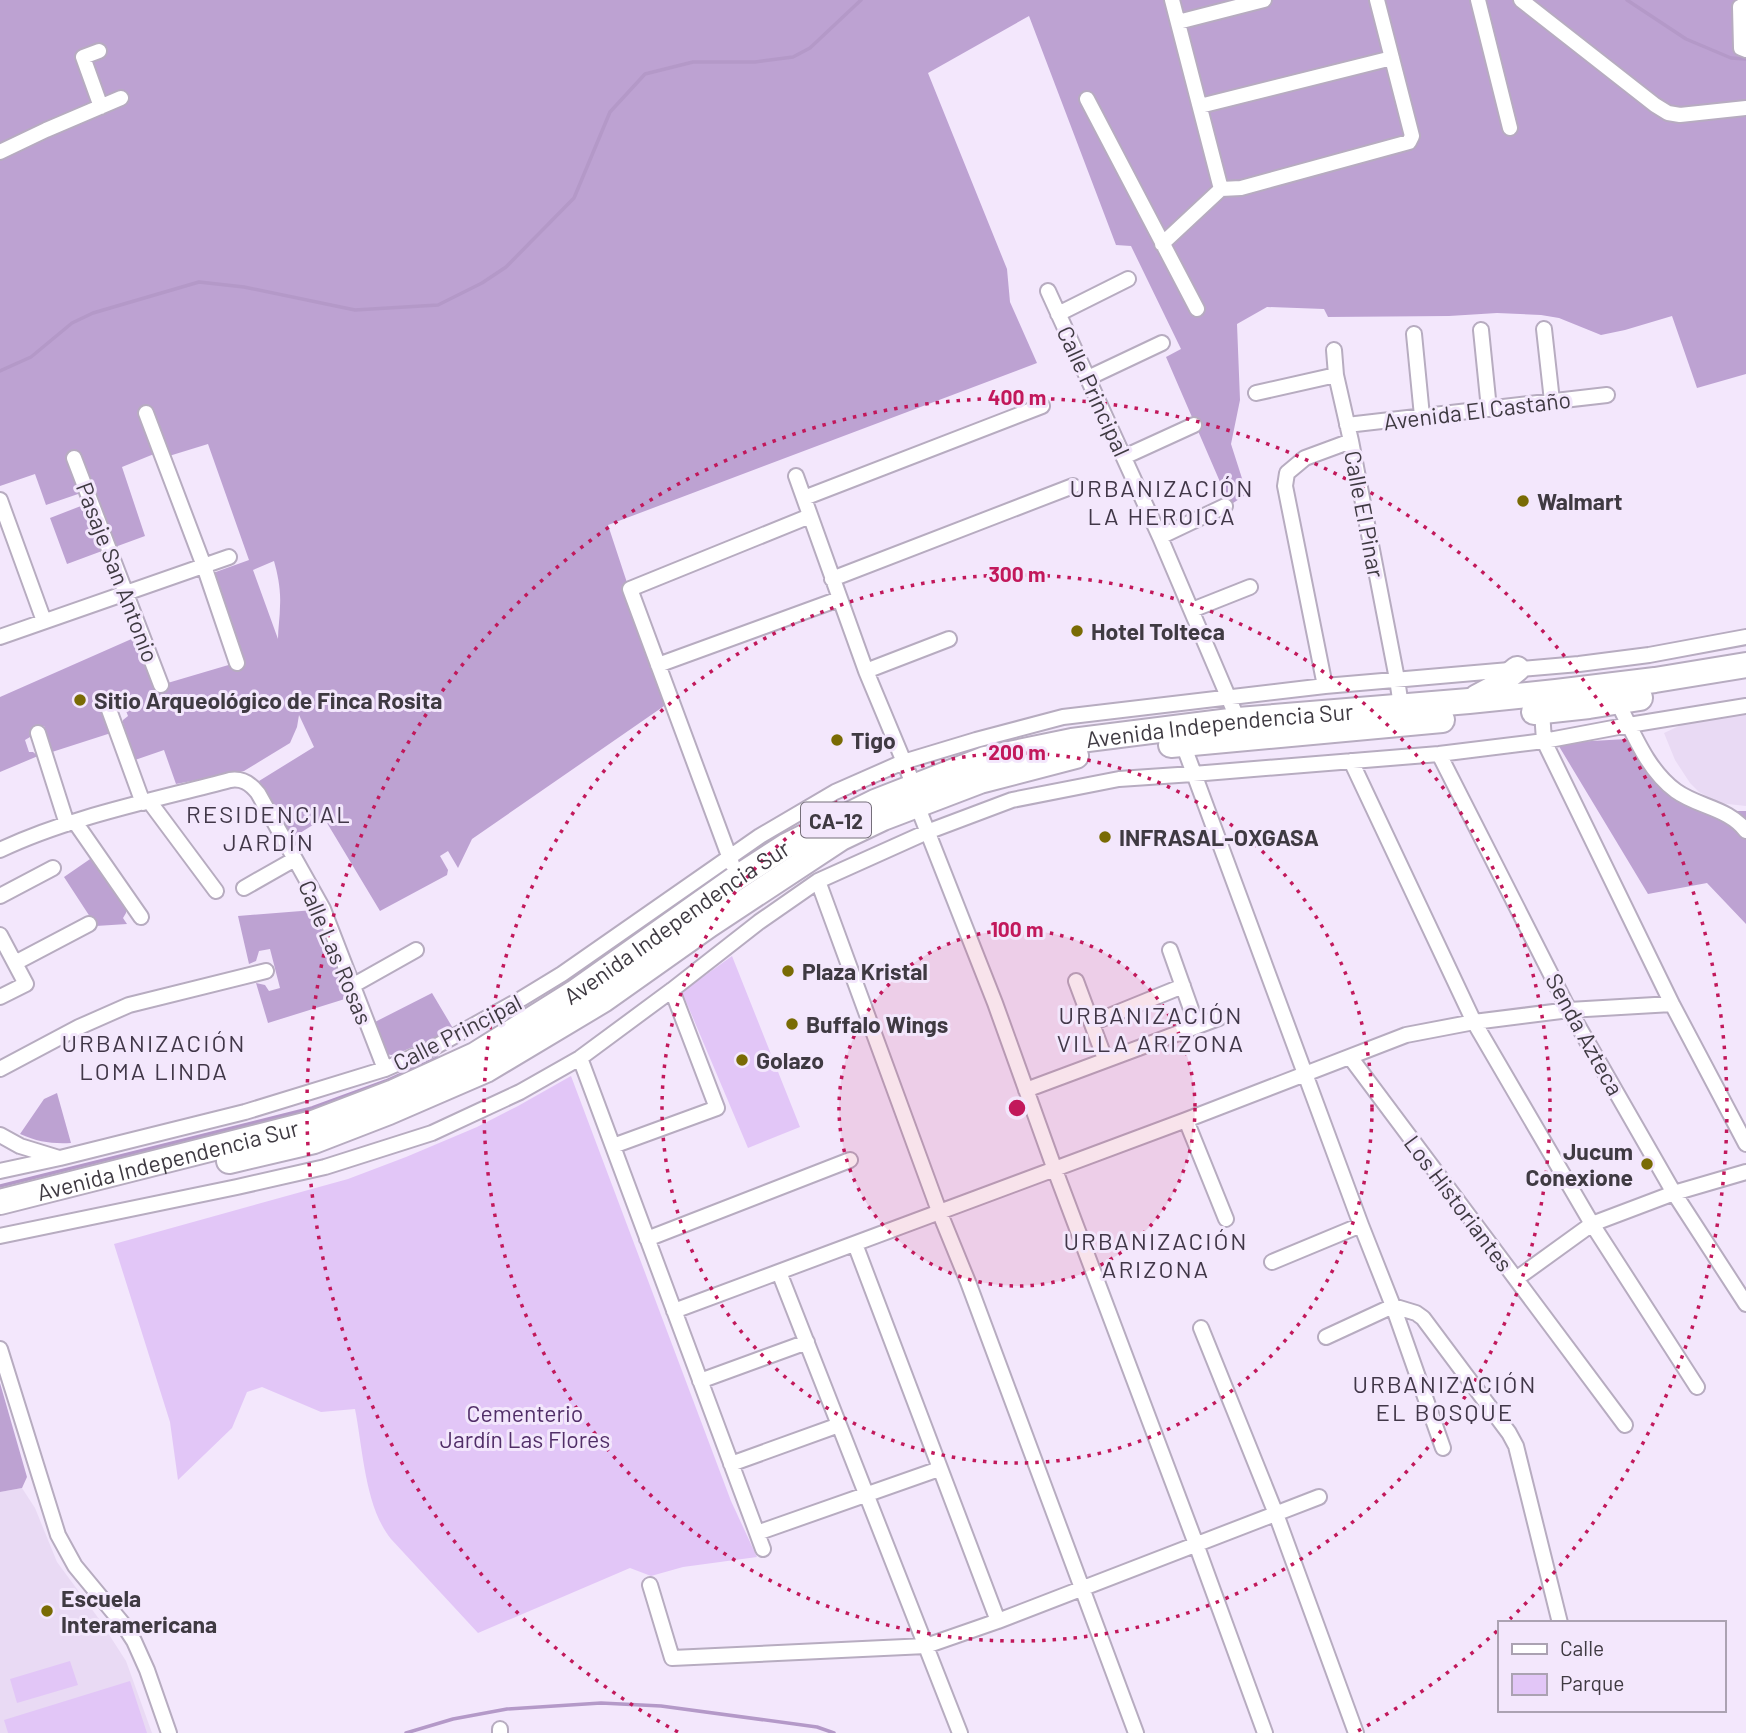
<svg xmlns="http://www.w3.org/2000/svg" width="1746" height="1733" viewBox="0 0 1746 1733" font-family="Barlow,sans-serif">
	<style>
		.built { fill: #e9daf4 }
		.green { fill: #e2c6f7 }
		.forest { fill: #bda2d2; fill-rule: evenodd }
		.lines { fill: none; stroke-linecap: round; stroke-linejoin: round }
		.stream { stroke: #b499c8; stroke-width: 3.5 }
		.street-casing { stroke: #b7acc0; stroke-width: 18 }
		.highway-casing { stroke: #b7acc0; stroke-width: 28 }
		.street { stroke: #fff; stroke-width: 14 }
		.highway { stroke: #fff; stroke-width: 24 }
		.ring { fill: none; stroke: #c2185b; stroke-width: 3.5; stroke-dasharray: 3.5 7 }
		.poi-dot { fill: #796b04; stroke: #f3e7fc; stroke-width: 2.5 }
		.labels { text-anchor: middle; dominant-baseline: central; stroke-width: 6; stroke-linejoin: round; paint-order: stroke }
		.shield { fill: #f3e7fc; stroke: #756e7a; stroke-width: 2 }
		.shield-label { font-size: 21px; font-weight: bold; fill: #3f3a42 }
		.street-label { font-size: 23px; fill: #3f3a42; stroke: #f3e7fc }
		.poi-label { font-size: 23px; font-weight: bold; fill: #3f3a42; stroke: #f3e7fc; text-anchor: start }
		.park-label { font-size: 23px; fill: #512e68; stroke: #f3e7fc }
		.neighbourhood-label { font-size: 24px; letter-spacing: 2px; fill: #413748; stroke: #f3e7fc }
		.centre { fill: #c2185b; stroke: #f3e7fc; stroke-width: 3.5 }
		.ring-label { font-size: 21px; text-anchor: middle; font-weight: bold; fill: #c2185b; stroke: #f3e7fc; stroke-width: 6; stroke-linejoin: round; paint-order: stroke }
	</style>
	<rect width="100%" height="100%" fill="#f3e7fc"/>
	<path class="built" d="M1746,707V806L1719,803L1699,792L1690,783L1675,760L1664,733L1703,715Z
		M22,1488L35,1508L57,1562L99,1619L126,1661L152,1733H0V1492Z"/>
	<path class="green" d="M732,956L800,1127L748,1148L682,992Z
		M571,1076L731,1501L757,1557L683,1567L651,1576L630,1568L478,1633L391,1539C365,1507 363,1449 355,1409L321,1412L262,1387L247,1392L232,1428L178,1480L170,1422L114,1244L348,1179L406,1157L477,1127L518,1106Z
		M70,1661L78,1685L17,1703L10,1679Z
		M130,1681L147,1733H8L4,1720Z"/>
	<path class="forest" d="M0,0H1746V374L1697,388L1672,316L1625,330L1601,335L1559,318L1541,315L1497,313L1449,316L1328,317L1324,309L1267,307L1237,324L1240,400L1231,444L1247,494L1230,505L1166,357L1181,349L1131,246L1116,245L1029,16L928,73L1007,269L1010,302L1037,363L608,525L667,704L472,839L458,868L448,851L440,856L448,870L447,875L380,911L324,818L292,838L259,781L314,747L299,715L297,727L290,743L244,771L176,784L164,750L135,760L123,723V720L128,716L123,703L117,704L114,700L101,705L111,733L52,752L44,726L30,730V737L25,740L29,752H33L38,756L0,772V697L136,637L154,687L242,661L213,573L249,560L208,444L169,456L141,417L154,454L122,467L145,536L115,547L81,493L46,505L35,474L0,486ZM274,561C278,575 281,591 280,606C280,617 278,628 278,639L253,570Z
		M86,504L102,551L67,564L50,518Z
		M1644,738L1649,756L1680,788L1734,811H1746V924L1707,883L1648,894L1557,743Z
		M93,857L126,905V913L123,918L127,924L96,926L64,877Z
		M314,910L348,998L268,1023L256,983L265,985L269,991L280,988L270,949L259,951L256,961L249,964L238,916Z
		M432,993L454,1030L396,1054L391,1055L386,1054L373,1023Z
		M57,1093L71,1143C52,1144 38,1142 20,1134L44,1099Z
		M0,1383L27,1477L22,1488L0,1492Z"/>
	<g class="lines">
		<path class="stream" d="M1627,0L1686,39L1731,58L1746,59
			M0,371L31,357L72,323L93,313L199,282L244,287L355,310L438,305L482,283L506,267L574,198L610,112L645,74L693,62H755L793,57L810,48L861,0
			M0,1186L312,1108L386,1081L437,1058
			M406,1733L453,1719L507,1709L601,1703L661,1706L817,1727L834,1733"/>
		<g class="street-casing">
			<path id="street" d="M1172,0L1221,189
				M1478,0L1510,128
				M1521,0L1655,105L1668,113L1680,115L1746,108
				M1746,4L1740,7L1741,48L1746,50
				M1178,22L1264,0
				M99,51L83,57L101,107
				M1087,99L1197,309
				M1200,106L1392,58
				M0,152L46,130L121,98
				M1162,244L1221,189L1241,188L1409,142L1412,136L1377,0
				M1048,291L1160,537L1238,720
				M1058,314L1128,279
				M1544,329L1552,401
				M1481,330L1489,409
				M1414,334L1422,416
				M1334,350L1336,375L1351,441L1397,679L1401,706
				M1088,378L1162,343
				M1256,393L1336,375
				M146,413L204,566L237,663
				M1347,425L1607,395
				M1124,457L1194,425
				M74,458L161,685
				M796,476L866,671L914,786
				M804,498L1042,406
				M0,500L44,621
				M1160,537L1225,506
				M832,579L1073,486
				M1192,610L1250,587
				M0,637L229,557
				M658,665L839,599
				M866,671L949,639
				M1325,686L1285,486L1287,473L1305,458L1351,441
				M1617,701C1633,732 1647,770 1676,791C1698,807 1729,808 1746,831
				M108,707L143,803
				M1542,711L1544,741L1672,1004L1746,1144
				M38,733L67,824
				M1183,744L1361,1225L1393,1306L1443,1448
				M1439,754L1569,1010L1674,1193L1746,1304
				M1351,761L1474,1022L1592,1224L1697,1387
				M149,801L216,891
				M917,805L995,1003L1055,1170L1196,1544L1265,1733
				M75,822L141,917
				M0,850C69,817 155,800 230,780C242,778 250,783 258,793L323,909L385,1069
				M732,864L630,589L810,516
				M818,881L939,1211L968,1282L1136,1733
				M244,888L295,859
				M0,896L53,868
				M0,935L26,984L0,997
				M1170,950L1197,1026
				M15,963L89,924
				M1076,981L1105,1059
				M352,986L416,950
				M1092,1023L1183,986
				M1350,1057L1516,1279L1592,1224L1674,1193L1746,1172
				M580,1058L763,1549
				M0,1069L79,1027L129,1005L266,971
				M1026,1090L1219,1018
				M1186,1120L1226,1219
				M0,1135L20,1146L59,1158
				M613,1146L717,1108L672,990
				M0,1171L60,1158L245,1112L385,1069L433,1048L521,999L562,974L760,836L835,792L903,762L976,740L1063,717L1325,686L1579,664L1649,655L1746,637
				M0,1236L237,1187L325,1167L432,1133L520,1092L580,1058L672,990L759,922L818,881L927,832L1012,800L1119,779L1193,774L1439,754L1544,741L1629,725L1746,706
				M647,1239L850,1160
				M855,1244L998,1621
				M1272,1262L1361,1225
				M779,1272L960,1733
				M1516,1279L1625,1425
				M674,1311L1186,1120L1406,1035L1474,1022L1569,1010L1672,1004
				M1201,1328L1276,1514L1356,1733
				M1326,1337L1393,1306L1416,1313L1423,1318L1509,1433L1516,1446L1560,1623
				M0,1349L58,1535L75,1566L123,1624L134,1641L147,1670L169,1733
				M700,1381L807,1342
				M731,1464L839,1425
				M757,1533L939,1469
				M650,1585L672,1658L926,1646L998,1621L1319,1497
				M500,1729V1733"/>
		</g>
		<g class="highway-casing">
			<g id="highway">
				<path d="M1477,697L1494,688L1517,669"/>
				<path d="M1534,712L1589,706L1640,698"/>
				<path d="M1171,745L1442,720"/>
				<path d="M229,1161L314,1141L389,1112L486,1070L603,1000L709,925L841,838L883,818L980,781L1076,756"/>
				<path id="s1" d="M0,1202L313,1123L394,1092L475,1055L574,993L735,879L786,846L875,802L985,759L1072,741L1238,720L1469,701L1556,692L1655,680L1746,665"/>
			</g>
		</g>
		<use href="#street" class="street"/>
		<use href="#highway" class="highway"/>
	</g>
	<circle cx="1017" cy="1108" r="178" fill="#c2185b" fill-opacity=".12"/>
	<g class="ring">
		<circle cx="1017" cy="1108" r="178"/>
		<circle cx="1017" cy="1108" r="355"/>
		<circle cx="1017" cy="1108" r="533"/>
		<path d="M1497 1631A710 710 0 0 1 1356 1732M678 1732A710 710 0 1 1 1510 1619"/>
	</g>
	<g class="poi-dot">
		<circle cx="1523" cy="501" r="7"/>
		<circle cx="1077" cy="631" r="7"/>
		<circle cx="80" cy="700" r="7"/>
		<circle cx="837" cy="740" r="7"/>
		<circle cx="1105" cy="837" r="7"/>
		<circle cx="788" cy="971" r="7"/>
		<circle cx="792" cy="1024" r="7"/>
		<circle cx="742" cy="1060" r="7"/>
		<circle cx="1647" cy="1164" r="7"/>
		<circle cx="47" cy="1611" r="7"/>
	</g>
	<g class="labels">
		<rect class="shield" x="801" y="802.5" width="70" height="35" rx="5"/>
		<g class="shield-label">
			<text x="836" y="820">CA-12</text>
		</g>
		<g class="street-label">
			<text transform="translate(1094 391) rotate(65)">Calle Principal</text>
			<text transform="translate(1477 410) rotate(-7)">Avenida El Castaño</text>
			<text transform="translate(1365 514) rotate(79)">Calle El Pinar</text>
			<text transform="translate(118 572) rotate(69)">Pasaje San Antonio</text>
			<text stroke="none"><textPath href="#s1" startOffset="1328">Avenida Independencia Sur</textPath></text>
			<text stroke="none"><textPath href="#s1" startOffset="740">Avenida Independencia Sur</textPath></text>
			<text transform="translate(336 952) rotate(67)">Calle Las Rosas</text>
			<text transform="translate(457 1032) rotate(-27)">Calle Principal</text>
			<text transform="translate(1585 1034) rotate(61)">Senda Azteca</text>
			<text stroke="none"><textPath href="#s1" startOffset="173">Avenida Independencia Sur</textPath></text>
			<text transform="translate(1459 1203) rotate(53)">Los Historiantes</text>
		</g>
		<g class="poi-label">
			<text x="1537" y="501">Walmart</text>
			<text x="1091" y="631">Hotel Tolteca</text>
			<text x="94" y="700">Sitio Arqueológico de Finca Rosita</text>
			<text x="851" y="740">Tigo</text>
			<text x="1119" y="837">INFRASAL-OXGASA</text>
			<text x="802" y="971">Plaza Kristal</text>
			<text x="806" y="1024">Buffalo Wings</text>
			<text x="756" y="1060">Golazo</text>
			<text x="1633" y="1151" text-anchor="end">Jucum<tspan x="1633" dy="26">Conexione</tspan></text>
			<text x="61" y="1598">Escuela<tspan x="61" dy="26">Interamericana</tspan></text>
		</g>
		<g class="park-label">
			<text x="525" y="1413">Cementerio<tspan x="525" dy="26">Jardín Las Flores</tspan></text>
		</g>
		<g class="neighbourhood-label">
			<text x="1162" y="487">URBANIZACIÓN<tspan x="1162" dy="28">LA HEROICA</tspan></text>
			<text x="269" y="813">RESIDENCIAL<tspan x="269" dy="28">JARDÍN</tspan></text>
			<text x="1151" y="1014">URBANIZACIÓN<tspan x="1151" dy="28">VILLA ARIZONA</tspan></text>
			<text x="154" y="1042">URBANIZACIÓN<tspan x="154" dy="28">LOMA LINDA</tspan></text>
			<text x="1156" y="1240">URBANIZACIÓN<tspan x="1156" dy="28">ARIZONA</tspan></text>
			<text x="1445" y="1383">URBANIZACIÓN<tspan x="1445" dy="28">EL BOSQUE</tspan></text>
		</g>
	</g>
	<circle cx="1017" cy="1108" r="10" class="centre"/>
	<g class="ring-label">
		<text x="1017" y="405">400 m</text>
		<text x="1017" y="582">300 m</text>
		<text x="1017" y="760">200 m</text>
		<text x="1017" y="937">100 m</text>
	</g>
	<rect x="1498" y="1621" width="228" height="91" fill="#f3e7fc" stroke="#aba2b2" stroke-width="2"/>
	<rect x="1512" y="1644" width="35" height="10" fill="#ffffff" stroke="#aba2b2" stroke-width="2"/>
	<text x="1560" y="1656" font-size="21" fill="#3f3a42">Calle</text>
	<rect x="1512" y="1674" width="35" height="21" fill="#e2c6f7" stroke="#aba2b2" stroke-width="2"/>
	<text x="1560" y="1691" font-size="21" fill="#3f3a42">Parque</text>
</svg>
